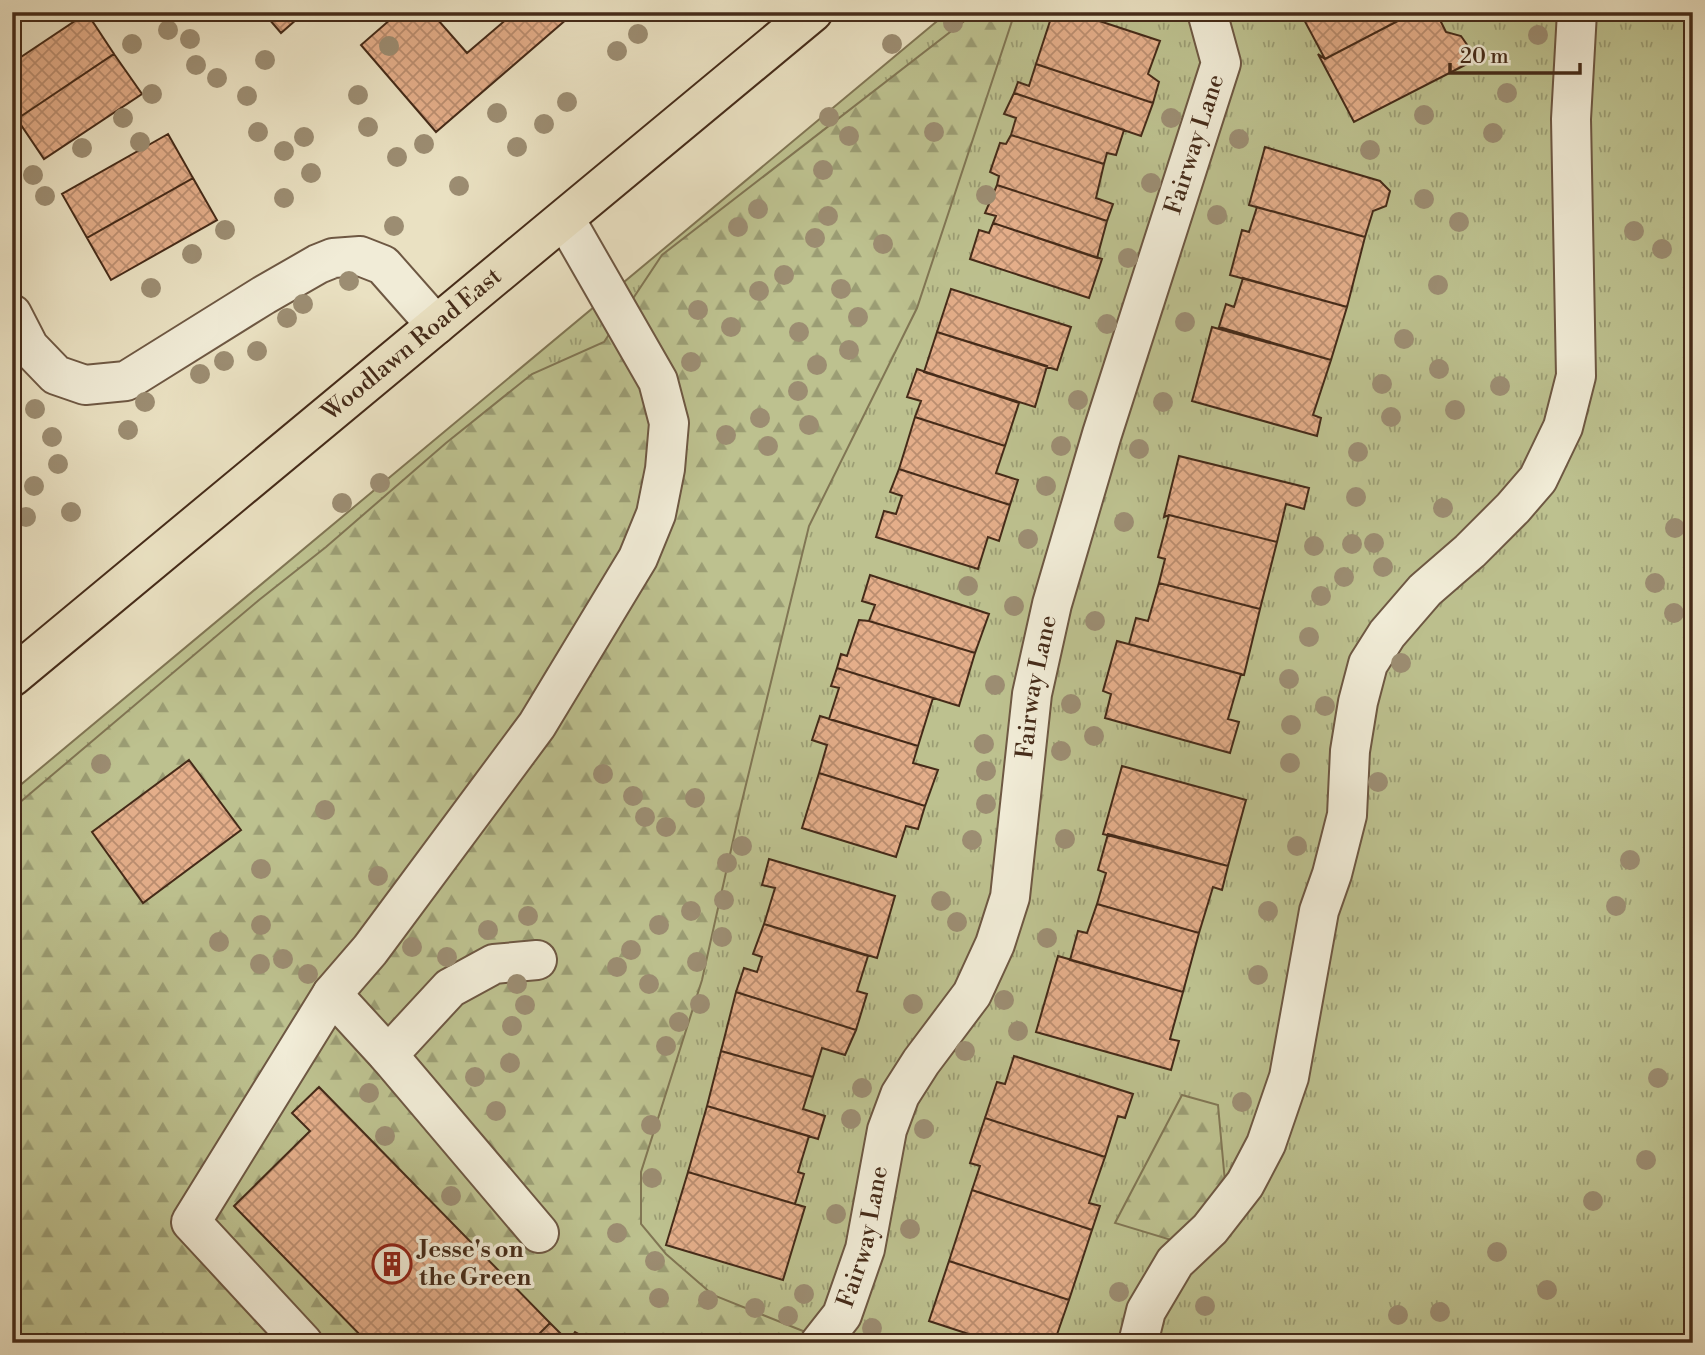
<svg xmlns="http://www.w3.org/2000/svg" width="1705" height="1355" viewBox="0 0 1705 1355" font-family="'Libre Bodoni',serif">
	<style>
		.grass { fill: url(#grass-tufts); stroke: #817654; stroke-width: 2 }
		.forest { fill: url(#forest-firs); stroke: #817654; stroke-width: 2 }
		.building { fill: url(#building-cross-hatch); stroke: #452b19; stroke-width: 2 }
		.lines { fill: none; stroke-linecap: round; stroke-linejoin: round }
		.minor-casing { stroke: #6e5843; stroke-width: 42 }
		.major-casing { stroke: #452b19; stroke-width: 42 }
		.minor { stroke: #f1ecd7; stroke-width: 38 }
		.major { stroke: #eae1c2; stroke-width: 38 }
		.tree { fill: #9c8d72 }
		.labels { text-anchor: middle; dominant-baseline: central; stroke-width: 7; stroke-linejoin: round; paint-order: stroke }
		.street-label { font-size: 24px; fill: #452b19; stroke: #f1ecd7 }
		.poi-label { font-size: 24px; font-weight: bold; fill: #452b19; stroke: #f1ecd7; text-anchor: start }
	</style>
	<defs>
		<pattern id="grass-tufts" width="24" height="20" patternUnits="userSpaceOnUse" patternTransform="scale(1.75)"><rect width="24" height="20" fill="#bdc18f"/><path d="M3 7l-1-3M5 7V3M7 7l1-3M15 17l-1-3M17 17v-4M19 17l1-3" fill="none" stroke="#9b9d74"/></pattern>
		<pattern id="forest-firs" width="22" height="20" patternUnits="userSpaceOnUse" patternTransform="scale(1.75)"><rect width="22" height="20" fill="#bdc18f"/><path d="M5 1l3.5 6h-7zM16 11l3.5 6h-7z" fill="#9b9d74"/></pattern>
		<pattern id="building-cross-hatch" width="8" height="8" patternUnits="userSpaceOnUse" patternTransform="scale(1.75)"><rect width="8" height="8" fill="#e4ae8a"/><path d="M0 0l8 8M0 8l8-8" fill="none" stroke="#bb8e70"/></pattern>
	</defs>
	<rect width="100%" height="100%" fill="#eae1c2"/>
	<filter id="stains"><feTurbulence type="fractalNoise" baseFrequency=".00286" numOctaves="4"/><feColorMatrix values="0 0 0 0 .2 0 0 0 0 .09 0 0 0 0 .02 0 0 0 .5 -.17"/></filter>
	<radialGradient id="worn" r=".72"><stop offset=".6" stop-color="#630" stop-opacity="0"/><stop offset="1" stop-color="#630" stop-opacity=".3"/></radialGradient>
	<path class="grass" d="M948,12H1693V1343H211L12,1173V792Z"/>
	<path class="forest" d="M976,12H1015L917,308L809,526L741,805L702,980L641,1172V1224L666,1254L713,1295L833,1343H12V809L259,600L326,547L446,443L532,374L604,342L662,255Z
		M1182,1095L1218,1105L1227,1204L1181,1243L1115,1223Z"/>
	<path class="building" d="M263,12H305L281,33Z
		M399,12H431L467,53L515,12H575L436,132L361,45Z
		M1053,12H1072L1160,41L1148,74L1159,82L1153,103L1036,64Z
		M1309,12H1415L1325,59L1302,16Z
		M1415,12H1436L1446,32L1461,36L1470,49L1467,64L1354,122L1318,54L1325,59Z
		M87,13L114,54L17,119L12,112V63Z
		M114,54L142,94L44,159L17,119Z
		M1036,64L1153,103L1141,136L1014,93L1018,82L1029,86Z
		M1014,93L1124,130L1116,155L1107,153L1104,164L1011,135L1016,118L1004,114Z
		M168,134L193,178L87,238L62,194Z
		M1011,135L1104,164L1096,198L1113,204L1107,221L997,185L999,176L990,172L1000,143L1006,144Z
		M1265,147L1380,181L1390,191L1386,206L1373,211L1365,237L1249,205Z
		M193,178L217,220L111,280L87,238Z
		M997,185L1107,221L1097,258L993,223L996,216L985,213Z
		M1257,207L1365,237L1347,307L1230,275L1242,230L1249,232Z
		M993,223L1102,259L1089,298L970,259L979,230L989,233Z
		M1243,278L1347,307L1331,360L1219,327L1226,304L1234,307Z
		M951,289L1071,327L1057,370L937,332Z
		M1212,327L1331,360L1313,415L1321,418L1317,436L1192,401Z
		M937,332L1047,366L1035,407L924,372Z
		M917,369L1019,403L1005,446L915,417L921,401L907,397Z
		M915,417L1005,446L996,473L1018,480L1010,505L899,469Z
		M1179,456L1309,488L1304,509L1286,504L1277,542L1169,515L1164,517Z
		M899,469L1010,505L999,541L988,537L978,569L876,537L884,511L896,514L902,496L890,492Z
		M1169,515L1277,542L1260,609L1159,583L1165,559L1158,557Z
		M870,575L989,614L975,653L869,621L875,605L862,601Z
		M1159,583L1260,609L1244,675L1129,644L1136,618L1148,621Z
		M859,620L869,621L975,653L959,706L837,668L841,654L847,656Z
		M1117,641L1241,674L1228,719L1239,722L1230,753L1105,718L1111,694L1103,691Z
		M837,668L933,698L918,746L829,719L839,688L831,686Z
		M820,716L918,746L913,763L938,770L925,806L819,773L827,745L812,740Z
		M189,760L241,830L143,903L92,832Z
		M1122,766L1246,800L1228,866L1103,834Z
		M819,773L925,806L918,829L906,826L896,857L802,828Z
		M1108,834L1228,866L1222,890L1213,887L1199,933L1097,904L1106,873L1098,870Z
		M769,859L895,896L877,958L764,924L775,888L762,885Z
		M1097,904L1199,933L1183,992L1070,960L1078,931L1087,933Z
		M764,924L868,956L857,991L867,994L856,1030L736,992L744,968L757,972L762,957L753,954Z
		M1058,956L1183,992L1170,1039L1179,1041L1171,1070L1036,1032Z
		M736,992L856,1030L845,1055L822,1048L813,1077L721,1051Z
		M721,1051L813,1077L803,1109L825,1116L818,1139L707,1106Z
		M1014,1056L1133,1094L1125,1118L1118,1116L1105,1157L985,1118L997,1082L1005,1084Z
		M319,1087L550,1323L530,1343H368L234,1206L310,1131L292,1113Z
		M707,1106L809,1136L798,1172L804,1174L795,1204L688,1172Z
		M985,1118L1105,1157L1089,1203L1100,1206L1092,1230L972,1190L980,1166L970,1163Z
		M688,1172L805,1207L783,1280L666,1245Z
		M972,1190L1092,1230L1069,1300L949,1261Z
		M949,1261L1069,1300L1054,1343H996L929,1321Z
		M550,1323L569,1342L575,1332L595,1343H530Z"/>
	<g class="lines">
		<g class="minor-casing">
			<g id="minor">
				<path d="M12,314L29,347L56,375L85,385L126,381L264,295L318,264L333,258L360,256L383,265L436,325"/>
				<path d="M332,994L388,1055L539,1233"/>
				<path d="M388,1055L450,988L494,964L537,960"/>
				<path d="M303,1343L191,1222L332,994L370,950L537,725L638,558L656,514L665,469L669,423L658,381L565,219"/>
				<path id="s1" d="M820,1343L842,1315L865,1249L887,1130L900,1095L921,1062L972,994L995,944L1010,897L1032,694L1052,604L1102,434L1221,63L1207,12"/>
				<path d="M1138,1343L1146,1311L1175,1262L1210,1229L1245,1184L1266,1144L1289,1077L1319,911L1332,874L1347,815L1350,751L1358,702L1368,664L1387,634L1425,590L1470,551L1513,508L1538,479L1563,427L1576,376L1571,119L1577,12"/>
			</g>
		</g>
		<g class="major-casing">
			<g id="major">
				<path id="s2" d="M12,677L813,12"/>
			</g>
		</g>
		<use href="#minor" class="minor"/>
		<use href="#major" class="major"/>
	</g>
	<g class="tree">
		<circle cx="953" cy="23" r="10"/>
		<circle cx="168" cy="30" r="10"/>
		<circle cx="638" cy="34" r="10"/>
		<circle cx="1538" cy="35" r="10"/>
		<circle cx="190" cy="39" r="10"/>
		<circle cx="132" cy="44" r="10"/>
		<circle cx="892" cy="44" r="10"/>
		<circle cx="389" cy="46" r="10"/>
		<circle cx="617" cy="51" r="10"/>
		<circle cx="265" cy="60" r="10"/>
		<circle cx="196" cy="65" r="10"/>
		<circle cx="217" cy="78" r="10"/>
		<circle cx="1507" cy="93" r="10"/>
		<circle cx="152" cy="94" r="10"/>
		<circle cx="358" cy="95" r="10"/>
		<circle cx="247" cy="96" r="10"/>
		<circle cx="567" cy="102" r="10"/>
		<circle cx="497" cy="113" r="10"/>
		<circle cx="1424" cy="115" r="10"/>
		<circle cx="829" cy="117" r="10"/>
		<circle cx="123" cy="118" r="10"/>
		<circle cx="1171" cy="118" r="10"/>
		<circle cx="544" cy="124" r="10"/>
		<circle cx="368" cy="127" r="10"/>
		<circle cx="258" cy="132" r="10"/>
		<circle cx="934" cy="132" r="10"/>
		<circle cx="1493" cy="133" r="10"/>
		<circle cx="849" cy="136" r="10"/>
		<circle cx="304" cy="137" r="10"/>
		<circle cx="1239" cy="139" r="10"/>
		<circle cx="140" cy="142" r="10"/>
		<circle cx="424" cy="144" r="10"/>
		<circle cx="517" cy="147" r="10"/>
		<circle cx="82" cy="148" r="10"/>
		<circle cx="1370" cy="150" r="10"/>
		<circle cx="284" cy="151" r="10"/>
		<circle cx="397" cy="157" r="10"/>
		<circle cx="823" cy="170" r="10"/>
		<circle cx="311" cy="173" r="10"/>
		<circle cx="33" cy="175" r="10"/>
		<circle cx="1151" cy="183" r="10"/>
		<circle cx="459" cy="186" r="10"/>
		<circle cx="986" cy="195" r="10"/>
		<circle cx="45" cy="196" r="10"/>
		<circle cx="284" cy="198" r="10"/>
		<circle cx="1424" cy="199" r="10"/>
		<circle cx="758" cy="209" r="10"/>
		<circle cx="1217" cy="215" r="10"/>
		<circle cx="828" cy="216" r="10"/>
		<circle cx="1459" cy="222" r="10"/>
		<circle cx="394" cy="226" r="10"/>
		<circle cx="738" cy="227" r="10"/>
		<circle cx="225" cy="230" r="10"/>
		<circle cx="1634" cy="231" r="10"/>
		<circle cx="815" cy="238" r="10"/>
		<circle cx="883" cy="244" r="10"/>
		<circle cx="1662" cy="249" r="10"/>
		<circle cx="192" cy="254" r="10"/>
		<circle cx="1128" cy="258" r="10"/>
		<circle cx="784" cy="275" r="10"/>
		<circle cx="349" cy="281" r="10"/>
		<circle cx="1438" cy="285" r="10"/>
		<circle cx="151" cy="288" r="10"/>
		<circle cx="841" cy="289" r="10"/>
		<circle cx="759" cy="291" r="10"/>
		<circle cx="303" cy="304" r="10"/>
		<circle cx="698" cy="310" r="10"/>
		<circle cx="858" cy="317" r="10"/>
		<circle cx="287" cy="318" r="10"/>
		<circle cx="1185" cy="322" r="10"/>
		<circle cx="1107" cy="324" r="10"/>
		<circle cx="731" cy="327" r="10"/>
		<circle cx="799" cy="332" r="10"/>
		<circle cx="1404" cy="339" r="10"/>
		<circle cx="849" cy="350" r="10"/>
		<circle cx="257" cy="351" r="10"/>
		<circle cx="224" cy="361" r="10"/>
		<circle cx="691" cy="362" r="10"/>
		<circle cx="817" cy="365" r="10"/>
		<circle cx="1439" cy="369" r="10"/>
		<circle cx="200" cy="374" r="10"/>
		<circle cx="1382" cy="384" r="10"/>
		<circle cx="1500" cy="386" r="10"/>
		<circle cx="798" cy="391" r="10"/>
		<circle cx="1078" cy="400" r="10"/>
		<circle cx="145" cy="402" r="10"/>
		<circle cx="1163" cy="402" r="10"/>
		<circle cx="35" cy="409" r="10"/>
		<circle cx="1455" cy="410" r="10"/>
		<circle cx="1391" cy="417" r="10"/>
		<circle cx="760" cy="418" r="10"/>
		<circle cx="809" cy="425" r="10"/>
		<circle cx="128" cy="430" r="10"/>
		<circle cx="726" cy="435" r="10"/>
		<circle cx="52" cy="437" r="10"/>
		<circle cx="768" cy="446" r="10"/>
		<circle cx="1061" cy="446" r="10"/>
		<circle cx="1139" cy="449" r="10"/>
		<circle cx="1358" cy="452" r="10"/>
		<circle cx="58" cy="464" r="10"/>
		<circle cx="380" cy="483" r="10"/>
		<circle cx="34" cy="486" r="10"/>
		<circle cx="1046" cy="486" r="10"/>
		<circle cx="1356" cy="497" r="10"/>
		<circle cx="342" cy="503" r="10"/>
		<circle cx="1443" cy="508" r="10"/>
		<circle cx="71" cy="512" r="10"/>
		<circle cx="26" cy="517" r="10"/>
		<circle cx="1124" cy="522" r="10"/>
		<circle cx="1675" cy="528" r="10"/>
		<circle cx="1028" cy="539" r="10"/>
		<circle cx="1374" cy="543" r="10"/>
		<circle cx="1352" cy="544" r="10"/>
		<circle cx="1314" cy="546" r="10"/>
		<circle cx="1383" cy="567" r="10"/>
		<circle cx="1344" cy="577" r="10"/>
		<circle cx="1655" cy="583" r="10"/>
		<circle cx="968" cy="586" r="10"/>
		<circle cx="1321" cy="596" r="10"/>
		<circle cx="1014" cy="606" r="10"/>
		<circle cx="1674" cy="613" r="10"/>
		<circle cx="1095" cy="621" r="10"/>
		<circle cx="1309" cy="637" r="10"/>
		<circle cx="1401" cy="663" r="10"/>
		<circle cx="1289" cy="679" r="10"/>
		<circle cx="995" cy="685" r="10"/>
		<circle cx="1071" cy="704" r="10"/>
		<circle cx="1325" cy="706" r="10"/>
		<circle cx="1291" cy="725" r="10"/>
		<circle cx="1094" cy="736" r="10"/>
		<circle cx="984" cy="744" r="10"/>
		<circle cx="1061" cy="751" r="10"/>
		<circle cx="1290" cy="763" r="10"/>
		<circle cx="101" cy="764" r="10"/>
		<circle cx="986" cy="771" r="10"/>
		<circle cx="603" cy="774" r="10"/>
		<circle cx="1378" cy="782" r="10"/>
		<circle cx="633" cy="796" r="10"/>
		<circle cx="695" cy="798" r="10"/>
		<circle cx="986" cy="804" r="10"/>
		<circle cx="325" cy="810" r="10"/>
		<circle cx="645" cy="817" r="10"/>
		<circle cx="666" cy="827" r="10"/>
		<circle cx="1065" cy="839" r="10"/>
		<circle cx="972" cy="840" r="10"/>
		<circle cx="742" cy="846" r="10"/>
		<circle cx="1297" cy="846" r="10"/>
		<circle cx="1630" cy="860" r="10"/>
		<circle cx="727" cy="863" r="10"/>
		<circle cx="261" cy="869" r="10"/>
		<circle cx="378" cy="876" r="10"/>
		<circle cx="724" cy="900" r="10"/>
		<circle cx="941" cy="901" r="10"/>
		<circle cx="1616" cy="906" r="10"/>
		<circle cx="691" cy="911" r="10"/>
		<circle cx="1268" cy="911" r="10"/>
		<circle cx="528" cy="916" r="10"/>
		<circle cx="957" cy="922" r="10"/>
		<circle cx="261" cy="925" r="10"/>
		<circle cx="659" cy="925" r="10"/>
		<circle cx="488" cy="930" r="10"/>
		<circle cx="722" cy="937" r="10"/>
		<circle cx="1047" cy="938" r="10"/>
		<circle cx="219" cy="942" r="10"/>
		<circle cx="412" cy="947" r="10"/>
		<circle cx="631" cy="950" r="10"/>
		<circle cx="447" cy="957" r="10"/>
		<circle cx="283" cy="959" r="10"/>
		<circle cx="697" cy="962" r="10"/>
		<circle cx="260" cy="964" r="10"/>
		<circle cx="617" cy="967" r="10"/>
		<circle cx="308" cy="974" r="10"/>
		<circle cx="1258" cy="975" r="10"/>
		<circle cx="517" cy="984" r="10"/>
		<circle cx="649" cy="984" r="10"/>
		<circle cx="1004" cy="1000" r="10"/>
		<circle cx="700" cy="1004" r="10"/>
		<circle cx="913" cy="1004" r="10"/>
		<circle cx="525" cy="1005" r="10"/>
		<circle cx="679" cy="1022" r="10"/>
		<circle cx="512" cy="1026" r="10"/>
		<circle cx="1018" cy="1031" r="10"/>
		<circle cx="666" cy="1046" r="10"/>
		<circle cx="965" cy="1051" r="10"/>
		<circle cx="510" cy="1063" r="10"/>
		<circle cx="475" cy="1077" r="10"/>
		<circle cx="1658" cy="1078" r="10"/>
		<circle cx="862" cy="1088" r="10"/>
		<circle cx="369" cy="1093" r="10"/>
		<circle cx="1242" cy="1102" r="10"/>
		<circle cx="496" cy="1111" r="10"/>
		<circle cx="851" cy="1119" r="10"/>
		<circle cx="651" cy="1125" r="10"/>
		<circle cx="924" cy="1129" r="10"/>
		<circle cx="385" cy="1136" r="10"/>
		<circle cx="1646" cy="1160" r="10"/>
		<circle cx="652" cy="1178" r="10"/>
		<circle cx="451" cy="1196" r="10"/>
		<circle cx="1593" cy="1201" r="10"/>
		<circle cx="836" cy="1214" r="10"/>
		<circle cx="910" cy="1229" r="10"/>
		<circle cx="617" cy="1233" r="10"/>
		<circle cx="1497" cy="1252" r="10"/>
		<circle cx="655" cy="1261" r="10"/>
		<circle cx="1547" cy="1290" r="10"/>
		<circle cx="1119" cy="1292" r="10"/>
		<circle cx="804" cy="1294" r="10"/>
		<circle cx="659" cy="1298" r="10"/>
		<circle cx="708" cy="1300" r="10"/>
		<circle cx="1205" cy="1306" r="10"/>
		<circle cx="755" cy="1308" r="10"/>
		<circle cx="1440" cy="1312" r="10"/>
		<circle cx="1398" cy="1315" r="10"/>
		<circle cx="788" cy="1316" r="10"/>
		<circle cx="872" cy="1328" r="10"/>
	</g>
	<defs>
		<g id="building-ring" transform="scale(2.0125)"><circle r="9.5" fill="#f1ecd7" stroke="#8f2418" stroke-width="1.5"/><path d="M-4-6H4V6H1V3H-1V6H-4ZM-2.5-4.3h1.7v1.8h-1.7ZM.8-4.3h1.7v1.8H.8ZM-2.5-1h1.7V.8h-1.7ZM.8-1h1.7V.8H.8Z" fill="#8f2418"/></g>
	</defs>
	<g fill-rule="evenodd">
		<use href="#building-ring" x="392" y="1264"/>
	</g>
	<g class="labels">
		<g class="street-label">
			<text stroke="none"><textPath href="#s1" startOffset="1270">Fairway Lane</textPath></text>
			<text stroke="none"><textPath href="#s2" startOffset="520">Woodlawn Road East</textPath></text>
			<text stroke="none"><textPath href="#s1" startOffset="704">Fairway Lane</textPath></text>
			<text stroke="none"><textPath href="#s1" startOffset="117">Fairway Lane</textPath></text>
		</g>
		<g class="poi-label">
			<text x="419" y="1250">Jesse's on<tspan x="419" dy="28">the Green</tspan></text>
		</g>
	</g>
	<rect width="1705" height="1355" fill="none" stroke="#eae1c2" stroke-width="42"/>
	<rect x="14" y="14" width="1677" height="1327" fill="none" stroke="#452b19" stroke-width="3.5"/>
	<rect x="21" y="21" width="1663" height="1313" fill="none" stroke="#452b19" stroke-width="2"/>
	<path d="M1450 63v10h130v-10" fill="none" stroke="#452b19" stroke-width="3.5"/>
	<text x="1460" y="63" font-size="21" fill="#452b19" stroke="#f1ecd7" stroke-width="5" paint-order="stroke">20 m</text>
	<rect width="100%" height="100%" filter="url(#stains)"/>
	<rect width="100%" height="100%" fill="url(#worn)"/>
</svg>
